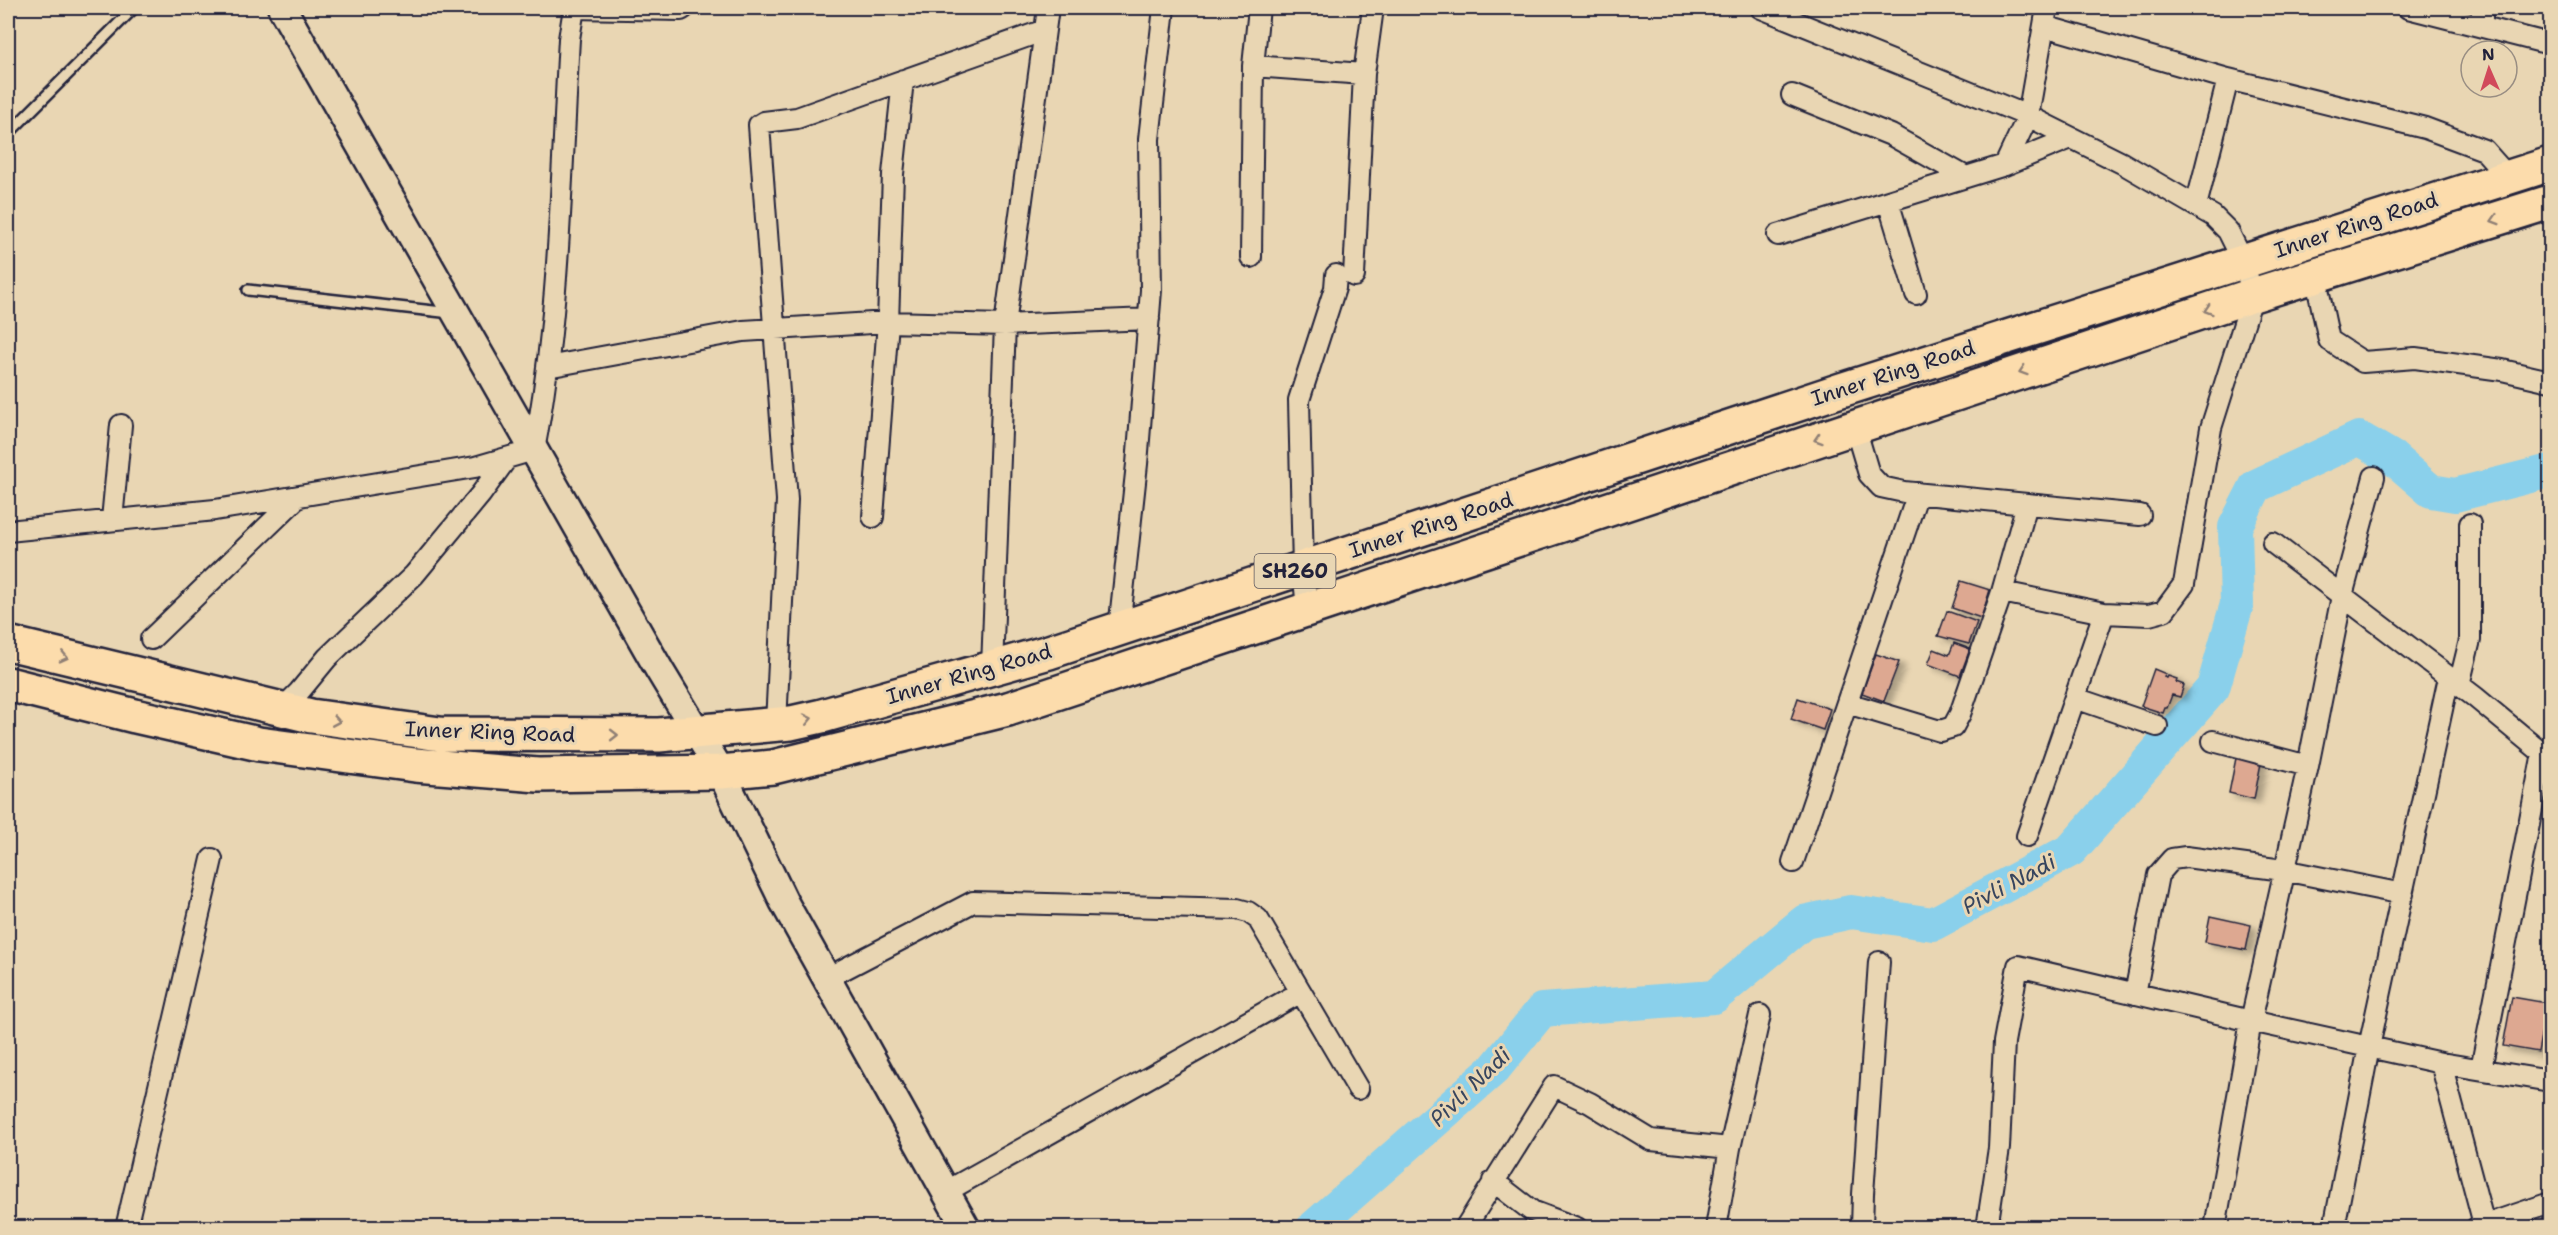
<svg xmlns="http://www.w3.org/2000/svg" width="2558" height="1235" viewBox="0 0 2558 1235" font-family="'Shantell Sans',sans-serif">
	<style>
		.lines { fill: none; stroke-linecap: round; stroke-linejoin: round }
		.river { stroke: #8ad0eb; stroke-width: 34 }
		.building { fill: #dda891; stroke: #22223b; stroke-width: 1.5; filter: url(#shadow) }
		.lane-casing { stroke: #22223b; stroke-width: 14 }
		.street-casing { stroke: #22223b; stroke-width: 24 }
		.secondary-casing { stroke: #22223b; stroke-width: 32 }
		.highway-casing { stroke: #22223b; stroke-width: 38 }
		.lane { stroke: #e9d6b3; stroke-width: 9 }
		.street { stroke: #e9d6b3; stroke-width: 20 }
		.secondary { stroke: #e9d6b3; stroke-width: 27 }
		.highway { stroke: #fcdcac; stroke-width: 33 }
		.oneway { stroke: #8f7f74 }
		.labels { text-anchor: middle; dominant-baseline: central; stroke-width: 6; stroke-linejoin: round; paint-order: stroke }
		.shield { fill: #e9d6b3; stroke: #5e585f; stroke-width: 1.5 }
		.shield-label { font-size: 20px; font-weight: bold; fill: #22223b }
		.street-label { font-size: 21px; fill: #22223b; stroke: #e9d6b3 }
		.water-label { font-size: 22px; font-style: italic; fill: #37455e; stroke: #e9d6b3 }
	</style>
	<defs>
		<filter id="shadow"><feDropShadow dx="6" dy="4" stdDeviation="3" flood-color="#0004"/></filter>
	</defs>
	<rect width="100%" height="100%" fill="#e9d6b3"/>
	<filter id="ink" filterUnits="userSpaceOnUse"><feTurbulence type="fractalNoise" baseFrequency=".0167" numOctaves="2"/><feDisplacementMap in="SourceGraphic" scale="12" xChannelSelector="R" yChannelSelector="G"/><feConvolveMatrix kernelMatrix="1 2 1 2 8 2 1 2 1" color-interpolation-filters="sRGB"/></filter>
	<g filter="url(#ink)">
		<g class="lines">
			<path class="river" d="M1313,1228L1494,1069L1542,1010L1714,997L1804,922L1851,912L1933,924L2071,850L2213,688L2237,604L2235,527L2256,486L2359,438L2393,458L2431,491L2455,495L2550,471"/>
		</g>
		<path class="building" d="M1961,581L1990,590L1981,618L1952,608Z
			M1947,611L1977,622L1969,644L1938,636Z
			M1954,643L1970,649L1960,676L1928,664L1934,649L1949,655Z
			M1876,654L1899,662L1884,701L1862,693Z
			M2154,669L2166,674L2164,677L2167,678L2168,676L2177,679L2176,682L2184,685L2180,697L2172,695L2167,708H2165L2163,713L2141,706Z
			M1798,698L1830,709L1823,730L1791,719Z
			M2237,753L2262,758L2254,799L2229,793Z
			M2210,916L2251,925L2246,950L2205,942Z
			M2512,997L2547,1003L2538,1052L2503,1046Z"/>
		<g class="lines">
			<g class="lane-casing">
				<path id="lane" d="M11,131L134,8
					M248,290L451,313"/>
			</g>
			<g class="street-casing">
				<path id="street" d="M572,8L681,10L684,8
					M1761,8L2028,116L2005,165
					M2408,8L2550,44
					M2482,8V26
					M2044,26L2228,79L2425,128L2484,150L2508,177
					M1253,66L1364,74
					M1792,95L1891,135L1966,177
					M1888,201L1916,294
					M2196,206L2228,79
					M1778,235L2005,165L2071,138
					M1251,257L1253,66L1259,8
					M2315,275L2329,340L2363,362L2415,358L2502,370L2550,381
					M1354,276L1364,74L1373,8
					M547,367L743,331L888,322L1005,325L1149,319
					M1855,427L1869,474L1881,487L1904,492L2140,515
					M2374,477L2342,596L2308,766L2251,1021L2369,1047L2449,677
					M873,517L888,322L893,174L903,80
					M112,520L121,425
					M8,531L215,510L475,467L534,450C560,316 561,176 569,39L574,8
					M2273,543L2475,697L2550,759
					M2002,592L2027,504
					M1307,609L1303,568L1299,400L1335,288L1336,275
					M1119,629L1137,464L1151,290L1149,139L1164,8
					M151,639L299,496
					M992,668L1005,325L1048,8
					M2459,685L2470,640V524
					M2075,698L2157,726
					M1847,703L1940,731L1953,727L1960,714L2002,592L2104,613L2149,615L2164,611L2184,584L2211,428L2253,295L2243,261L2228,231L2213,216L2122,163L2028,116L2047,8
					M282,709L299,692L327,658L414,575L481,494L507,458
					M776,724L787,500L759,125L764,122L797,118L1045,30
					M2213,741L2308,766
					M2027,836L2104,613
					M1793,862L1918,493
					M827,978L973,902L1237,909L1248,912L1258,919L1358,1089
					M2135,994L2158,875L2172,859L2186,857L2283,870L2403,894
					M2441,1063L2485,1228
					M2481,1069L2543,753
					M1493,1181L1532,1211L1577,1228
					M947,1191L1301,992
					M126,1228L212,859
					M1465,1228L1554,1086L1590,1103L1651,1140L1730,1148
					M1716,1228L1730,1148L1760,1015
					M1862,1228L1863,1194L1879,962
					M1987,1228L1999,1148L2004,1042L2018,966L2251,1021L2215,1228
					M2334,1228L2369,1047L2441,1063L2550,1081
					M2476,1228L2550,1203"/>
			</g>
			<g class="secondary-casing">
				<path id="secondary" d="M282,8L660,671L721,772L784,902L966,1228"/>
			</g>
			<g class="highway-casing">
				<path id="highway" d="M8,643L311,716L440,734L659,735L791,723L822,716L1049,652L1841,390L2550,164
					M8,684L135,716L259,744L415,765L538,775L721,772L773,767L1008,709L2253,295L2550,202"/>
			</g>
			<use href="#lane" class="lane"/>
			<use href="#street" class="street"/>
			<use href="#secondary" class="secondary"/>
			<use href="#highway" class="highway"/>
		</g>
		<defs><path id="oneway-chevron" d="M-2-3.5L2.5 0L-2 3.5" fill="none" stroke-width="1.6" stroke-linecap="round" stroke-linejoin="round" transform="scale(1.5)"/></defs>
		<g class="oneway">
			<use href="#oneway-chevron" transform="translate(2495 220) rotate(163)"/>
			<use href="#oneway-chevron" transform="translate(2208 310) rotate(162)"/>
			<use href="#oneway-chevron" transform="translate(2023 371) rotate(162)"/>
			<use href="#oneway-chevron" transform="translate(1818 439) rotate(162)"/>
			<use href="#oneway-chevron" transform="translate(64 657) rotate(13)"/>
			<use href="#oneway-chevron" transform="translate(808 719) rotate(-12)"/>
			<use href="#oneway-chevron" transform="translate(336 721) rotate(10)"/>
			<use href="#oneway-chevron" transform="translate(614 735)"/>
		</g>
	</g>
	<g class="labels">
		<rect class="shield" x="1254.5" y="554" width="81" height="34" rx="4.5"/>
		<g class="shield-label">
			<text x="1295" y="571">SH260</text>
		</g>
		<g class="street-label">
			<text transform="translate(2356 225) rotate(-18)">Inner Ring Road</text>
			<text transform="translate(1893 373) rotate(-18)">Inner Ring Road</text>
			<text transform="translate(1431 525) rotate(-18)">Inner Ring Road</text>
			<text transform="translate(969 674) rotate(-16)">Inner Ring Road</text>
			<text transform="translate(490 732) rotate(2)">Inner Ring Road</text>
		</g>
		<g class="water-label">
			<text transform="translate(2009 884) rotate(-28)">Pivli Nadi</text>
			<text transform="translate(1470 1087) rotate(-44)">Pivli Nadi</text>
		</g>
	</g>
	<rect width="2558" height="1235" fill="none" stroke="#e9d6b3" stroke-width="30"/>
	<rect x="15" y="15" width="2528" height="1205" fill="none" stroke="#22223b" stroke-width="2" filter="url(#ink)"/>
	<g transform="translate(2489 69) rotate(357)"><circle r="28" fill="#e9d6b3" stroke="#998e83" stroke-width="1.5"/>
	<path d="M0-4.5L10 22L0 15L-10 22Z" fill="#d1495b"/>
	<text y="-9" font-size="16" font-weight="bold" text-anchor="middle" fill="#22223b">N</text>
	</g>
</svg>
